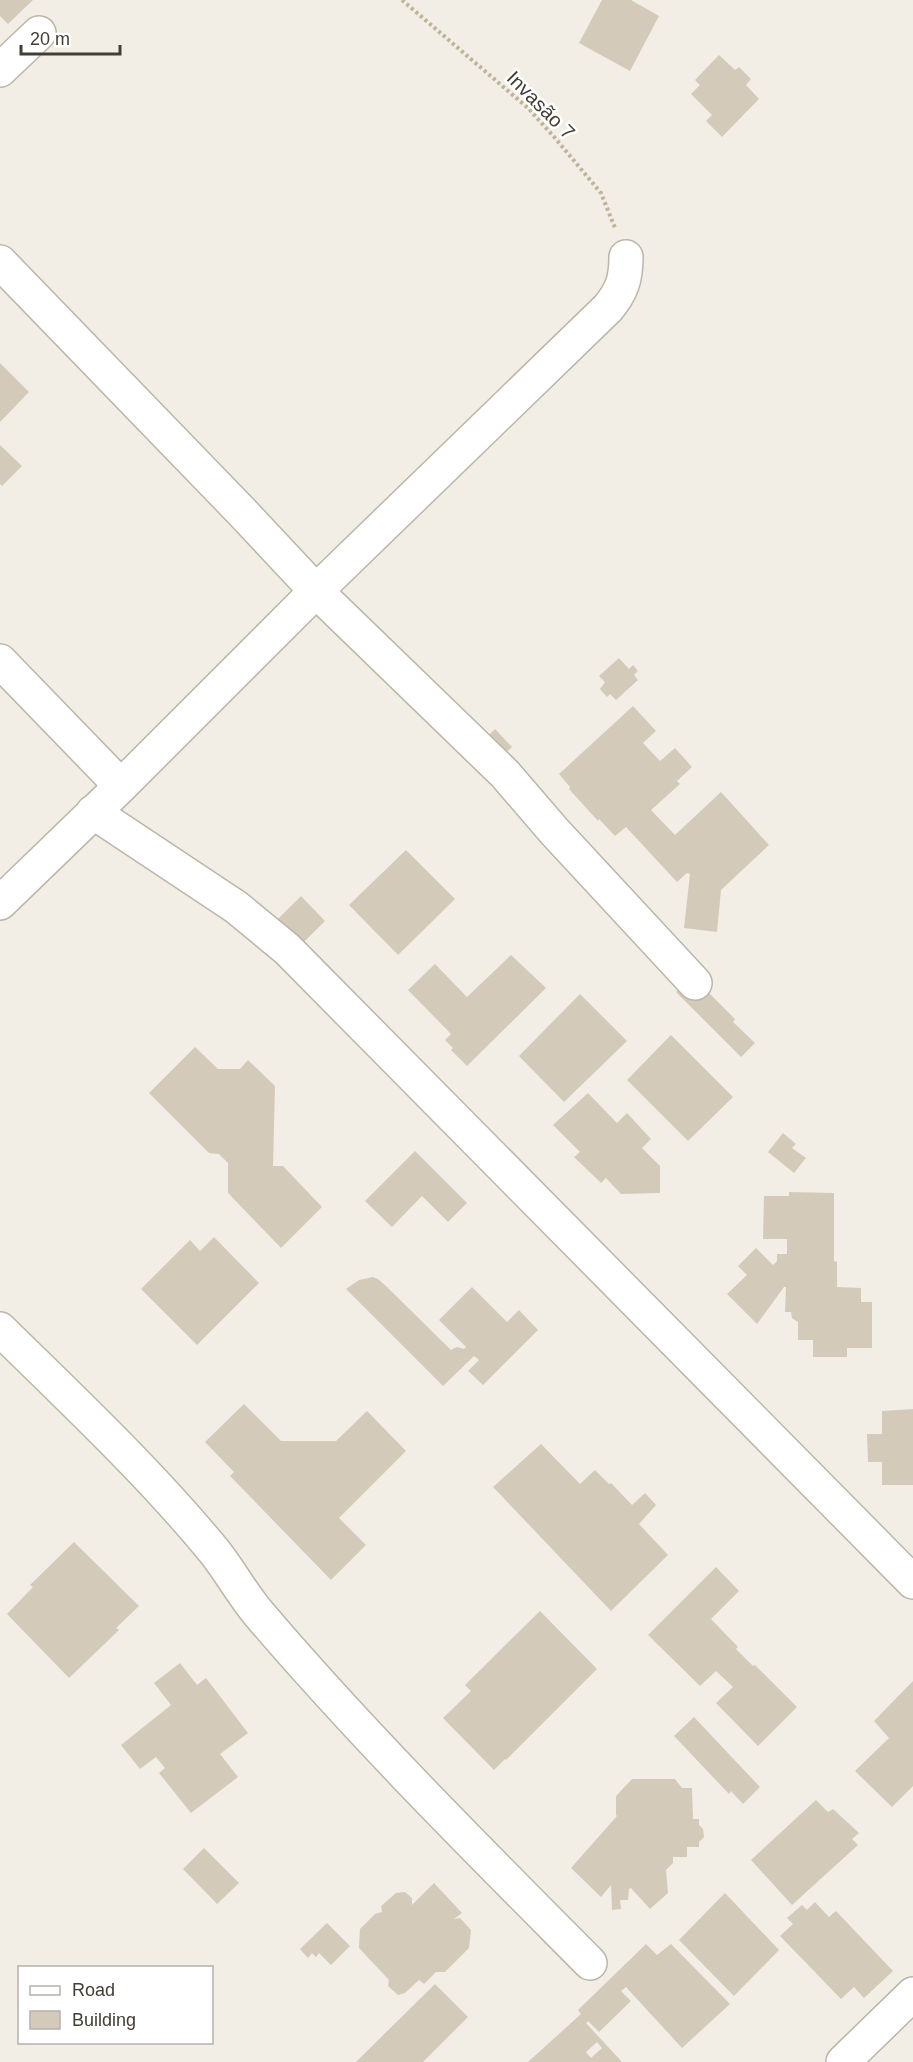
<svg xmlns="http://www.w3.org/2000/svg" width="913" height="2062" viewBox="0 0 913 2062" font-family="Arial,sans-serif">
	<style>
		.building { fill: #d3caba; fill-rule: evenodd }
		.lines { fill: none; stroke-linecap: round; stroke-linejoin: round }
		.minor-casing { stroke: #bcb6a8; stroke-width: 36 }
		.path { stroke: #beb299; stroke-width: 4; stroke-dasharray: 3 3; stroke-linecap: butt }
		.minor { stroke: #fff; stroke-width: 33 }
		.labels { text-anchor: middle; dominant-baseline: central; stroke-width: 5; stroke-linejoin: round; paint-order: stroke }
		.street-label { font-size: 20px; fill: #433e35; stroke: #fff }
	</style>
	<rect width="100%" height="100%" fill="#f2eee5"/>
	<path class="building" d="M0,0H33L8,24L0,16Z
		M602,0H631L659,16L630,71L579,43Z
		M719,55L735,70L739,67L751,79L746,85L759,99L722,137L706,121L712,115L691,94L700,85L695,80Z
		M0,363L29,392L0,422Z
		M0,445L22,466L2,486L0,484Z
		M619,658L629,669L633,665L638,671L634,675L638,680L616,700L610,694L607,697L600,689L605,682L599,676Z
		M633,706L656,731L643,743L660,761L675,748L692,767L677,781L680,784L651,810L675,835L721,792L769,845L721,890L717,932L684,928L690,874L687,873L677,882L626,827L615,836L599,819L598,821L569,789L570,787L559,774Z
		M495,729L512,747L496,762L478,746Z
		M406,850L455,899L398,955L349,905Z
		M301,896L325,921L302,944L277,920Z
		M511,955L546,988L467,1066L451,1050L453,1048L445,1040L451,1034L408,990L435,964L467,997Z
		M692,976L735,1019L733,1022L755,1043L741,1057L676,992Z
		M580,994L627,1041L564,1102L519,1056Z
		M671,1035L733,1097L688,1141L627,1080Z
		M195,1047L218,1069H240L248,1060L275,1086L273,1166H283L322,1207L281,1248L228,1193V1163L219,1154L209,1153L149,1093Z
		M588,1093L617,1123L627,1113L651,1139L642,1148L660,1166V1193L621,1194L606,1178L601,1183L574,1157L580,1152L553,1125Z
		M783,1133L796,1144L792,1148L806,1158L794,1173L768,1152Z
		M415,1151L467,1203L448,1222L422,1196L392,1227L365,1201Z
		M789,1192L834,1193V1261L837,1262V1287L861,1288V1302H872V1348H847V1357H813V1340H798V1322L792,1318L791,1312H785L786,1287H784L757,1324L727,1294L747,1275L738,1266L756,1248L773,1265L777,1261V1254H787V1239H763L764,1196H789Z
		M214,1237L259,1283L197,1345L141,1289L190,1240L200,1251Z
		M373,1277L378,1279L387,1287L451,1350L457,1347L464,1349L466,1347L439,1320L472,1287L507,1322L519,1310L538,1330L483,1385L468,1371L479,1360L474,1356L443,1386L346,1289L359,1280Z
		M244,1404L281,1441H336L367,1411L406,1451L339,1518L366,1545L331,1580L232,1478L230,1476L234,1472L205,1442Z
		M913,1409V1485H882V1462H868L867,1434H882V1411Z
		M541,1444L580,1484L595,1470L609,1484L611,1483L632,1505L645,1493L656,1505L639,1524L668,1555L611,1611L493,1487Z
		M74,1542L139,1606L116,1628L119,1630L69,1678L7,1614L33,1587L30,1585Z
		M716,1567L739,1591L711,1619L738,1647L736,1649L753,1666L755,1665L797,1707L758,1746L716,1703L733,1687L716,1671L700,1686L648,1635Z
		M540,1611L597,1669L506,1760L505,1759L494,1770L443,1718L471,1691L465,1685Z
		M180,1663L197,1685L206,1678L248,1733L220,1754L238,1777L191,1813L159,1773L165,1768L156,1757L140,1769L121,1745L171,1705L154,1683Z
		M913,1681V1786L892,1807L855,1771L889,1738L874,1721Z
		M694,1717L760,1787L743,1804L731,1791L729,1794L674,1736Z
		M632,1779H675L682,1788H692L693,1819H699V1825L703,1829L704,1837L699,1842V1847H687V1857H673V1863L666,1870L668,1893L650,1909L631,1888L629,1889L628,1900H620L621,1909L612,1910L611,1885L601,1897L571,1868L617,1816L616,1815V1796Z
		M816,1800L828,1812L833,1809L859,1833L852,1839L858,1845L792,1905L751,1860Z
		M204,1848L239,1883L217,1904L183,1869Z
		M434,1883L462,1913L454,1919L460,1918L471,1930L469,1948L445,1972H436L424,1984L419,1980L405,1993L398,1995L388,1986L389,1980L359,1948L360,1929L375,1914L382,1912L381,1906L396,1893L405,1892L412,1898V1905Z
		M725,1893L779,1950L734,1996L679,1940Z
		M815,1902L829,1917L836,1911L893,1971L864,1998L854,1987L841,1999L780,1936L793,1924L787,1918L802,1905L807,1910Z
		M327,1923L350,1946L331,1965L319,1953L316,1957L312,1953L308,1958L300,1949Z
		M646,1944L657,1955L671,1944L730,2004L682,2048L626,1987L621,1991L631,2001L599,2032L588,2021L586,2023L622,2062H528L581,2014L578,2010ZM597,2042L602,2048L591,2058L586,2052Z
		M435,1984L468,2017L423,2062H356Z"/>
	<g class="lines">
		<g class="minor-casing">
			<path id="minor" d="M0,70L39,33
				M0,262L242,512L316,591L505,774L554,831L695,983
				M0,661L121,786
				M93,812L236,907L287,949L913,1582
				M0,903L121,786L316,591L608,308C622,291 626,279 626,257
				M0,1329C73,1401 149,1472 214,1551C230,1571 242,1594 259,1614C363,1736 477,1849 590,1963
				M843,2062L913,1994"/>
		</g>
		<path class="path" d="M402,0L528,108L555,138L601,193L615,228"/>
		<use href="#minor" class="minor"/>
	</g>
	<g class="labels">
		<g class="street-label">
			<text transform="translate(541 105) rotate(45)">Invasão 7</text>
		</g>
	</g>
	<rect x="18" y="1966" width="195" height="78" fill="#ffffff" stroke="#b4b2ae" stroke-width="1.5"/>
	<rect x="30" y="1986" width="30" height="9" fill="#ffffff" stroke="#b4b2ae" stroke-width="1.5"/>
	<text x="72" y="1996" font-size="18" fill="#433e35">Road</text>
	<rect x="30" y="2011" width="30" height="18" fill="#d3caba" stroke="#b4b2ae" stroke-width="1.5"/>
	<text x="72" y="2026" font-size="18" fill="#433e35">Building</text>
	<path d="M21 45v9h99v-9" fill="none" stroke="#433e35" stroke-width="3"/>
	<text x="30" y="45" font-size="18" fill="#433e35" stroke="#ffffff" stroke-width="4.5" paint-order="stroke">20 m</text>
</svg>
